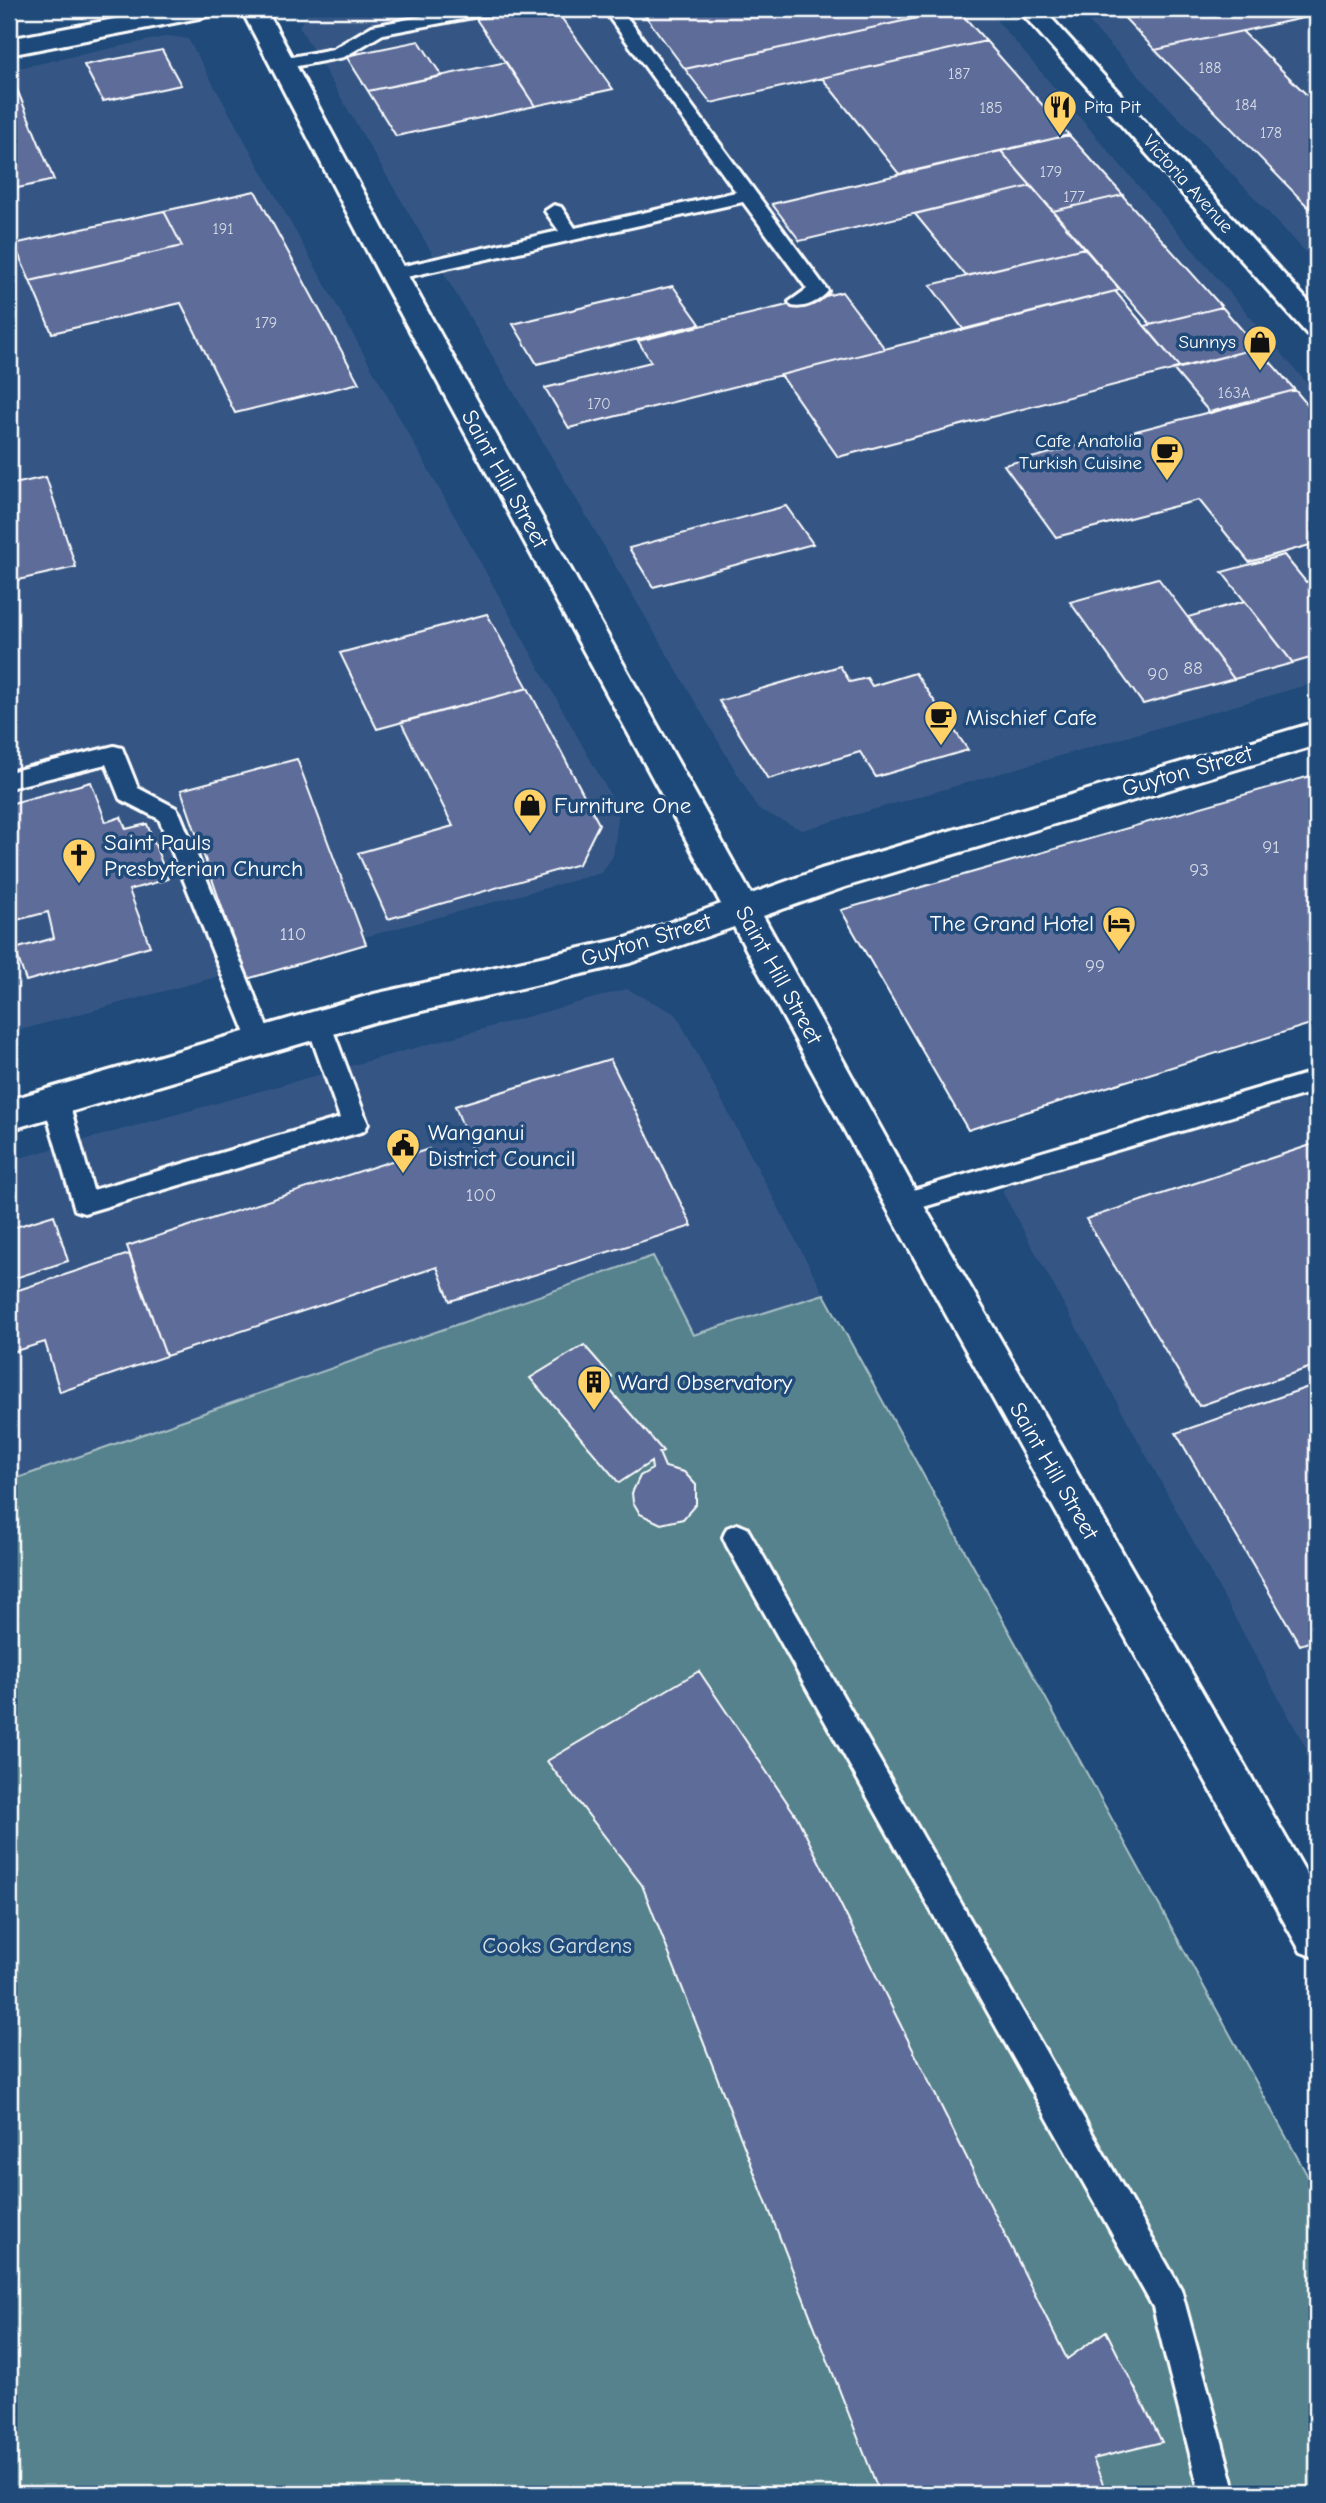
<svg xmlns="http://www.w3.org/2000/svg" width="1326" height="2503" viewBox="0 0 1326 2503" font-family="'Comic Neue',sans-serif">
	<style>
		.built { fill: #365785 }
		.green { fill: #54828c; stroke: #aac0c6; stroke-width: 2 }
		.building { fill: #5d6c99; stroke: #fff; stroke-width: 2 }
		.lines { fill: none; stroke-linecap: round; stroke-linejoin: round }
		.lane-casing { stroke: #fff; stroke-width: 6 }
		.secondary-casing { stroke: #fff; stroke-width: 6 }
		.lane { fill: #1f4a7a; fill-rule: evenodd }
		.secondary { fill: #1f4a7a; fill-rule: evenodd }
		.labels { text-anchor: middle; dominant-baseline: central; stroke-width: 7; stroke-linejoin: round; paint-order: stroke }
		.far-number-label { font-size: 16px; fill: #d6dae6 }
		.far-poi-label { font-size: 19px; fill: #fff; stroke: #1f4a7a; text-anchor: end }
		.far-street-label { font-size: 19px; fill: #fff; stroke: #1f4a7a }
		.number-label { font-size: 19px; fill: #d6dae6 }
		.street-label { font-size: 23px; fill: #fff; stroke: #1f4a7a }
		.poi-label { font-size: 23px; fill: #fff; stroke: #1f4a7a; text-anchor: start }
		.park-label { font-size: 23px; fill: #d4e0e2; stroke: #1f4a7a }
	</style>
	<rect width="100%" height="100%" fill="#1f4a7a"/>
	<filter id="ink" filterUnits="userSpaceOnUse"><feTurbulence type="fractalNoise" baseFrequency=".0143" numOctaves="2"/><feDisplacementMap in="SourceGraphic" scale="14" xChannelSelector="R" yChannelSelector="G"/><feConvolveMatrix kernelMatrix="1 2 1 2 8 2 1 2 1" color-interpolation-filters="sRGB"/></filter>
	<g filter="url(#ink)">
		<path class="built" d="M310,9H987L1317,395V682L802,830L758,809L299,26Z
			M1076,9H1317V264Z
			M169,36L188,39L619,811L613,856L601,873L9,1033V70Z
			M627,989L676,1014L824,1294L693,1335L652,1256L9,1481V1161Z
			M1317,1073V1768L1002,1191L1029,1168Z"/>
		<path class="green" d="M653,1256L693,1335L824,1294L1317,2193V2494H9V1481Z"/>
		<path class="building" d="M523,9H555L613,89L535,106L476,19Z
			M646,9H958L685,69L641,10Z
			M957,9L986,41L711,103L685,69Z
			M1116,9H1317V15L1155,50Z
			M1242,31L1317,105V216L1155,50Z
			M419,41L442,76L368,91L346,56Z
			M986,41L1069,135L899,174L822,78Z
			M162,50L181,85L103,101L84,65Z
			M506,62L535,106L396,136L368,91Z
			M12,77L54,180L9,190V78Z
			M1069,135L1123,195L1053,211L1001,151Z
			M1001,151L1031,186L800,241L772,204Z
			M1031,186L1084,248L966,276L915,214Z
			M255,191L359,383L235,413L181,303L52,333L30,281L182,246L164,211Z
			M1122,195L1222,307L1151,325L1053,211Z
			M164,211L182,246L30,281L14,244Z
			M1084,248L1120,290L964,330L930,285Z
			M673,286L700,324L537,364L513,324Z
			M1115,291L1180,368L838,457L781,375Z
			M842,292L885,349L569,428L545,388L651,362L638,341Z
			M1222,307L1258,348L1180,368L1145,326Z
			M1258,348L1295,390L1210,413L1173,369Z
			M1295,390L1317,416V543L1249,562L1199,500L1056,537L1004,465Z
			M46,477L76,567L9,582V485Z
			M786,506L813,544L653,587L629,548Z
			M1284,555L1306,582L1317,578V656L1293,663L1222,572Z
			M1158,578L1234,679L1143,704L1070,602Z
			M1245,601L1293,663L1234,679L1188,617Z
			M487,614L528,688L377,729L340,653Z
			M840,666L850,682L867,678L872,686L915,673L968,750L876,777L860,752L768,779L719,701Z
			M528,688L599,824L579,864L388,919L358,853L453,826L401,722Z
			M297,759L366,944L247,979L181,790Z
			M1317,774V1022L968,1130L841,910Z
			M91,782L106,822L121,817L126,829L147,824L168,879L129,890L150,946L26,981L15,949L54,938L48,912L9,922V804Z
			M610,1059L692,1226L450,1301L437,1267L166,1356L127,1246L429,1149L436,1165L474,1155L455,1106Z
			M1317,1143V1365L1199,1406L1086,1219Z
			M54,1215L68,1261L9,1280V1229Z
			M129,1254L166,1356L60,1392L45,1342L9,1353V1293Z
			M584,1345L612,1377L603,1382L663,1451L659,1453L665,1467L684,1472L696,1485V1504L683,1519L661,1524L640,1514L633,1502L632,1493L640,1476L652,1469L651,1462L619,1483L530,1378Z
			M1317,1384V1639L1300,1645L1176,1433Z
			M699,1671L797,1817L1067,2359L1106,2331L1162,2442L1093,2459L1107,2494H880L642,1885L547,1761Z"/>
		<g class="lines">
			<g class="lane-casing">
				<path id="lane" d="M463,9H498L489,14L383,34L344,57L282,69L273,64L276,60L333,49L372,26Z
					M603,9H621L825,287L828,291C820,301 805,309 792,306L789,302L807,289L743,202L393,280L386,278L383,274L386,270L559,231L545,211L554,205L561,207L575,228L736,192Z
					M114,746L122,748L138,788L176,808L180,814L273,1041L270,1048L261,1051L252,1048L249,1041L159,819L120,799L106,764L9,788V772Z
					M319,1016L328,1018L331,1025L368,1124L364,1131L84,1213L75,1210L43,1102L47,1095L56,1092L65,1095L69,1102L93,1190L340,1118L307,1025L310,1018Z
					M1317,1071V1091L903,1213L894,1210L890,1203L894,1196L903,1193Z
					M737,1524L747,1528L1181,2289L1236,2494H1200L1153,2307L727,1546L723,1537L727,1528Z"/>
			</g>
			<g class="secondary-casing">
				<path id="secondary" d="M167,9H217L213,14L204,17L9,55V39Z
					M241,9H266L407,274L751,894L821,869L1317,722V745L845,887L763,916L916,1192L1317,1892V1958L1301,1952L890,1214L734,927L630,963L374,1022L9,1130V1100L374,994L626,938L721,904L379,274Z
					M1018,9H1043L1317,311V337L1307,334Z"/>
			</g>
			<use href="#lane" class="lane"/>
			<use href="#secondary" class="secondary"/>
		</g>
	</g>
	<defs>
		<g id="restaurant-pin" transform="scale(1.75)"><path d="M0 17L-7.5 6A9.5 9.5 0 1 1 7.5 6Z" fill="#ffd166" stroke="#1f4a7a"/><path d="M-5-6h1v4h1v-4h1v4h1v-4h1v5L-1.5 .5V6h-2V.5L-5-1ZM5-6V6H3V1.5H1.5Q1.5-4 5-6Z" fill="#111"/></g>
		<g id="shop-pin" transform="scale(1.75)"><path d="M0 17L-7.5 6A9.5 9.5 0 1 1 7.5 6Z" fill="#ffd166" stroke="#1f4a7a"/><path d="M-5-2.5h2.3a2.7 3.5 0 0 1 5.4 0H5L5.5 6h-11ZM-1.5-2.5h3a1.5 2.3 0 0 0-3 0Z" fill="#111"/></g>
		<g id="cafe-pin" transform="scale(1.75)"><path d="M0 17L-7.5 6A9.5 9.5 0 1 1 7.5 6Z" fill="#ffd166" stroke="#1f4a7a"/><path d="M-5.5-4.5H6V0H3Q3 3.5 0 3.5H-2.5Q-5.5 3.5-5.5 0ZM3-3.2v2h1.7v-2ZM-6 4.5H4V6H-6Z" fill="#111"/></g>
		<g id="church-pin" transform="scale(1.75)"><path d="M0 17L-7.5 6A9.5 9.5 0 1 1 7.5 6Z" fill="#ffd166" stroke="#1f4a7a"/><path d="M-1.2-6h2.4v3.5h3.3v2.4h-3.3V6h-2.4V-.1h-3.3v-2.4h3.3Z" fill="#111"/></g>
		<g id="hotel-pin" transform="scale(1.75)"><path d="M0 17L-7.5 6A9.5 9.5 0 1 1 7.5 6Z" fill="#ffd166" stroke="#1f4a7a"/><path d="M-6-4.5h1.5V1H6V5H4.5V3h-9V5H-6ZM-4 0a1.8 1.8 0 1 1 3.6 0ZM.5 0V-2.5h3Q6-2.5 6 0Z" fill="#111"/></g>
		<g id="civic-pin" transform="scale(1.75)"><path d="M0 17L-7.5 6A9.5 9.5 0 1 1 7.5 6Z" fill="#ffd166" stroke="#1f4a7a"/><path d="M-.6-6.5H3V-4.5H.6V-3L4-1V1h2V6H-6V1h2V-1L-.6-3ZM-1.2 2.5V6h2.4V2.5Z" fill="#111"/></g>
		<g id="building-pin" transform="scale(1.75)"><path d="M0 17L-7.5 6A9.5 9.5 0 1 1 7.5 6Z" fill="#ffd166" stroke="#1f4a7a"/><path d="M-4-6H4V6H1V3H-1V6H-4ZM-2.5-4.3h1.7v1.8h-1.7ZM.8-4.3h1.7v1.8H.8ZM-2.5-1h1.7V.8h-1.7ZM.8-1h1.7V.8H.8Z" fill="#111"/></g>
	</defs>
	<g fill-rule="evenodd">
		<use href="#restaurant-pin" x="1060" y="107"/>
		<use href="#shop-pin" x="1260" y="342"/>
		<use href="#cafe-pin" x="1167" y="452"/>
		<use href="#cafe-pin" x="941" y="717"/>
		<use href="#shop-pin" x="530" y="805"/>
		<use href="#church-pin" x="79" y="855"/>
		<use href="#hotel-pin" x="1119" y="923"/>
		<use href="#civic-pin" x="403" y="1145"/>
		<use href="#building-pin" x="594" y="1382"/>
	</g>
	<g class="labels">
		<g class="far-number-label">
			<text x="1210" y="68">188</text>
			<text x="959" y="74">187</text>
			<text x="1246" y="105">184</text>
			<text x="991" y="108">185</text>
			<text x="1271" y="133">178</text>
			<text x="1051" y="172">179</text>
			<text x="1074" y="197">177</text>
			<text x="223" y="229">191</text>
			<text x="266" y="323">179</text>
			<text x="1234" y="393">163A</text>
			<text x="599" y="404">170</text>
		</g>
		<g class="far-poi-label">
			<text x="1084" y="107" text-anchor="start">Pita Pit</text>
			<text x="1236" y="342">Sunnys</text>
			<text x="1142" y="441">Cafe Anatolia<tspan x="1142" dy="22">Turkish Cuisine</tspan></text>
		</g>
		<g class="far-street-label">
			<text transform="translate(1188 184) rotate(48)">Victoria Avenue</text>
		</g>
		<g class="number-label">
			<text x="1193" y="668">88</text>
			<text x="1158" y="674">90</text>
			<text x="1271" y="847">91</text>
			<text x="1199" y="870">93</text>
			<text x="293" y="934">110</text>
			<text x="1095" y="966">99</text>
			<text x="481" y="1195">100</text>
		</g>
		<g class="street-label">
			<text transform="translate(505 479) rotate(61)">Saint Hill Street</text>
			<text transform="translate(1187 771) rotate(-16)">Guyton Street</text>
			<text transform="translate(646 940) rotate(-17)">Guyton Street</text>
			<text transform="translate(779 975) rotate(61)">Saint Hill Street</text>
			<text transform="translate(1054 1471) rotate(60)">Saint Hill Street</text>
		</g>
		<g class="poi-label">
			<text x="965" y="717">Mischief Cafe</text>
			<text x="554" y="805">Furniture One</text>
			<text x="104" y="842">Saint Pauls<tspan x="104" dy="26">Presbyterian Church</tspan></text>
			<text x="1094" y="923" text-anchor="end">The Grand Hotel</text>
			<text x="428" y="1132">Wanganui<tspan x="428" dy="26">District Council</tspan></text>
			<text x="618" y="1382">Ward Observatory</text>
		</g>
		<g class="park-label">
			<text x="557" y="1945">Cooks Gardens</text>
		</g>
	</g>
	<rect width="1326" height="2503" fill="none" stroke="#1f4a7a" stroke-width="35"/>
	<rect x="18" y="18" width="1291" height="2468" fill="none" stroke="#fff" stroke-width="2.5" filter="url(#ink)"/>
</svg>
